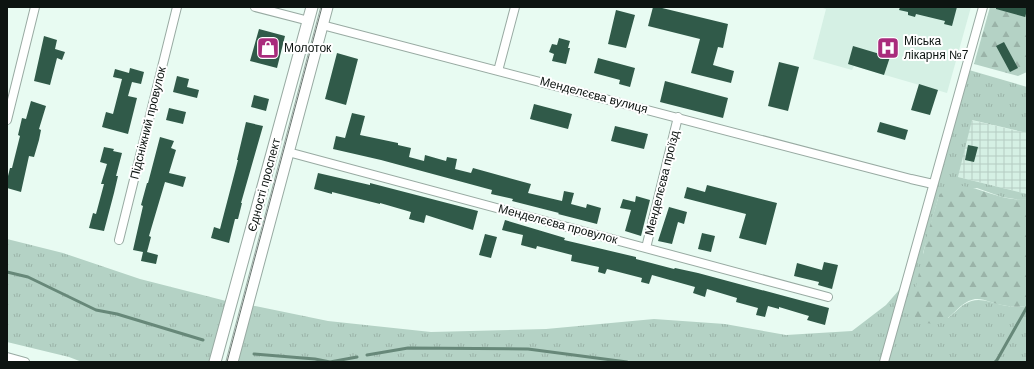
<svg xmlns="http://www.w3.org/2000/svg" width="1034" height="369" viewBox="0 0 1034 369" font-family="Helvetica,sans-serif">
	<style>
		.built { fill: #d5f0e4 }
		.industrial { fill: url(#industrial-grid) }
		.grass { fill: url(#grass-tufts) }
		.forest { fill: url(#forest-firs) }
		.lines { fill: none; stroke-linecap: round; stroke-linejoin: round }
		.stream { stroke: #678879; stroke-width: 3 }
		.building { fill: #305a49 }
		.street-casing { stroke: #98aaa2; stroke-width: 10 }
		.secondary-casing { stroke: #98aaa2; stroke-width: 13 }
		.street { stroke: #fff; stroke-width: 8 }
		.secondary { stroke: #fff; stroke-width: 11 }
		.tram { stroke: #697670; stroke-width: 1 }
		.labels { text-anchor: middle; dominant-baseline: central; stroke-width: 4; stroke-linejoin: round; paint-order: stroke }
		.poi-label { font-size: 12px; fill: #0d1411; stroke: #fff; text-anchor: start }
		.street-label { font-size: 12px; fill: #0d1411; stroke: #fff }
	</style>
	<defs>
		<pattern id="industrial-grid" width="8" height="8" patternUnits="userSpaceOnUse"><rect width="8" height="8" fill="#d5f0e4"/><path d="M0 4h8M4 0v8" fill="none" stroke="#b6cdc3"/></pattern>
		<pattern id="grass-tufts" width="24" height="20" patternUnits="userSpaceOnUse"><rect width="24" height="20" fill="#b4d2c5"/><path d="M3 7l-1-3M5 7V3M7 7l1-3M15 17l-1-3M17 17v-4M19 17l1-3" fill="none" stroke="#9ab3a8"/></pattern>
		<pattern id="forest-firs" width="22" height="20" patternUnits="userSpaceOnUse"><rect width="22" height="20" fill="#b4d2c5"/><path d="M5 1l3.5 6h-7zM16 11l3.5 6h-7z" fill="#9ab3a8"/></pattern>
	</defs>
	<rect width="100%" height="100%" fill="#e8fbf2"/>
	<path class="built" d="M820,7H971L947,93L854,66L852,70L813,59L826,9Z"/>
	<path class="industrial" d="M971,120L1027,133V194L958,177Z"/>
	<path class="grass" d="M969,70L1027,87V133L972,120L958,177L1027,194V199L1021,200L1002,197L977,188L939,195L923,253L948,318C954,314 959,307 965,304C977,296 989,302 1002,305C1010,307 1019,307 1027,306V362H235L250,305L328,321L431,332L546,329L654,319L725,324L786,335L852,331L886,305L906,282Z
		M7,239L63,253L140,279L230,302L214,362H82L69,357L7,342Z"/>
	<path class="forest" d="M990,7H1027V72L1018,76L974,64Z
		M962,186C985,189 1004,202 1027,199V306C1019,307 1011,307 1002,305C994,304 984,298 975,299C954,303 953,327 924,323C915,322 913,313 912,305L927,236L939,195C946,188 953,187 962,186Z"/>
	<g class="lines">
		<path class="stream" d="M7,272L28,277L96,310L117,314L203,340
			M254,354L315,359L330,362L357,357
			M367,355L408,348L528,349L627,362
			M995,362L997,360L1027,307"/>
	</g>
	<path class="building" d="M653,7H658L728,24L723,48L718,47L713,65L734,71L731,83L691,73L700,39L648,26Z
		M900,7H957L952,26L944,24L945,21L916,14L915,17L908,15V12L899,10Z
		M996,7H1027V11L1025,17L996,9Z
		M616,10L635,15L626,48L608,44Z
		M259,29L285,36L277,68L250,61Z
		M44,36L57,40L55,49L65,52L62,60L57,58L50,85L34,81Z
		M559,38L570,41L568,48H570L566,64L552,61L554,54L549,52L552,44L557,45Z
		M1004,42L1018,68L1010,72L996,46Z
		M853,46L890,57L884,75L848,64Z
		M337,53L358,59L346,105L325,99Z
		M598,58L635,68L630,87L619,84L620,80L594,73Z
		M779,62L799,67L788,111L768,106Z
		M130,68L144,72L141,84L132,82L128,96L137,98L128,134L102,127L106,112L113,114L122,79L113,77L115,69L129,73Z
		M177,76L189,79L187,87L199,90L197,98L173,92Z
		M665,81L728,98L723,118L660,102Z
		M919,84L938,90L930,115L911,110Z
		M254,95L269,99L266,111L251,107Z
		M31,101L46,106L39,129L41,130L39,140L34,157L29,156L21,192L7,188V180L10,168H12L20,136L18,135L22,118L26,119Z
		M534,104L572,114L568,129L530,119Z
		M169,108L186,112L183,124L166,120Z
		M352,113L365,116L360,135L398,143V145L411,148L409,157L424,161L425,155L446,161L447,157L457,159L455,169L471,173L473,168L531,184L528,193L562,201L564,191L574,193L571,204L586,208L587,204L601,208L597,224L558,214L559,213L512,201L513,199L491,194L492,190L381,160L333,149L336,136L345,138Z
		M246,122L263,126L241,203H242L238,219H235L229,243L211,238L214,227L220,229L238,160H237Z
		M880,122L908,130L905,140L877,132Z
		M615,126L648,134L644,149L611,141Z
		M160,137L174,141L171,148L176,150L169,173L186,177L183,187L165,182L149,236L151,237L147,252L158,255L156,264L141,261L143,252L133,250L143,206L141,205L147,183H148Z
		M968,145L978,147L974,162L965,160Z
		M104,147L114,149L113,151L122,153L116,176H118L114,193L104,231L89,228L93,213L96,214L104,184H101L107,164L100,162Z
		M318,173L370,185V183L478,211L473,230L426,215L424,223L409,219L411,212L380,203V204L332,192V194L314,189Z
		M707,185L777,203L766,245L739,238L746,214L684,198L687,187L705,192Z
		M636,196L650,200L641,236L625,231L631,210L620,208L623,199L635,202Z
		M669,207L687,212L684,224L678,222L672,244L658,241Z
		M505,220L565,238L564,240L636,257V259L674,269L675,268L698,273L829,308L825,325L807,320L809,316L779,307V309L768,306L765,317L756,315L758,308L736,302L737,298L707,289L705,297L693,293L695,287L652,275L649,284L641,282L642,278L607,269L605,274L598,272L599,267L571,261L572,255L537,246L536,249L521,245L523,235L502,230Z
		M702,233L715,236L711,252L698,249Z
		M485,234L497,237L491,258L479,255Z
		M824,262L838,265L832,289L818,285L819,282L794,276L797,263L822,270Z"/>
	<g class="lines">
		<g class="street-casing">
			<path id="street" d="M255,7L309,21
				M322,25L911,179L933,184
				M498,71L515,7
				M7,120L35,7
				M288,152L828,297
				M119,240L177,7
				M646,248L678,117
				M7,357L25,362
				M884,362L983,7"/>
		</g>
		<g class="secondary-casing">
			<path id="secondary" d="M215,362L312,7
				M232,362L327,7"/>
		</g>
		<use href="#street" class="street"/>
		<use href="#secondary" class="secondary"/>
		<path class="tram" d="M227,362L322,7"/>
	</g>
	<defs>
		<g id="shop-square" transform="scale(1.15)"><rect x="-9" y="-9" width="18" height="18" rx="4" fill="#a92b7c" stroke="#fff"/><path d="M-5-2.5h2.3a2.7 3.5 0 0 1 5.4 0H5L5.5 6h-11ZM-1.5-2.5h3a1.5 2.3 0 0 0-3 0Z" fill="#fff"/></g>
		<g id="hospital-square" transform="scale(1.15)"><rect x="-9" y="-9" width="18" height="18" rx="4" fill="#a92b7c" stroke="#fff"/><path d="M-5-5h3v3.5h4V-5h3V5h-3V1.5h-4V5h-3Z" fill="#fff"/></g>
	</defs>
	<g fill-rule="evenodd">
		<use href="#shop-square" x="268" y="48"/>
		<use href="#hospital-square" x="888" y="48"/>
	</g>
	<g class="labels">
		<g class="poi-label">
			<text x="904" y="41">Міська<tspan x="904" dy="14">лікарня №7</tspan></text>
			<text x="284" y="48">Молоток</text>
		</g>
		<g class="street-label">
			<text transform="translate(594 95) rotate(15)">Менделєєва вулиця</text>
			<text transform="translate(148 123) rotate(-76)">Підсніжний провулок</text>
			<text transform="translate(662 183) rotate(-76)">Менделєєва проїзд</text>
			<text transform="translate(264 185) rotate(-75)">Єдності проспект</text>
			<text transform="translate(558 224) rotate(15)">Менделєєва провулок</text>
		</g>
	</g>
	<rect width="1034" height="369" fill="none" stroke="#0d1411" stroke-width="16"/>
</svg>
